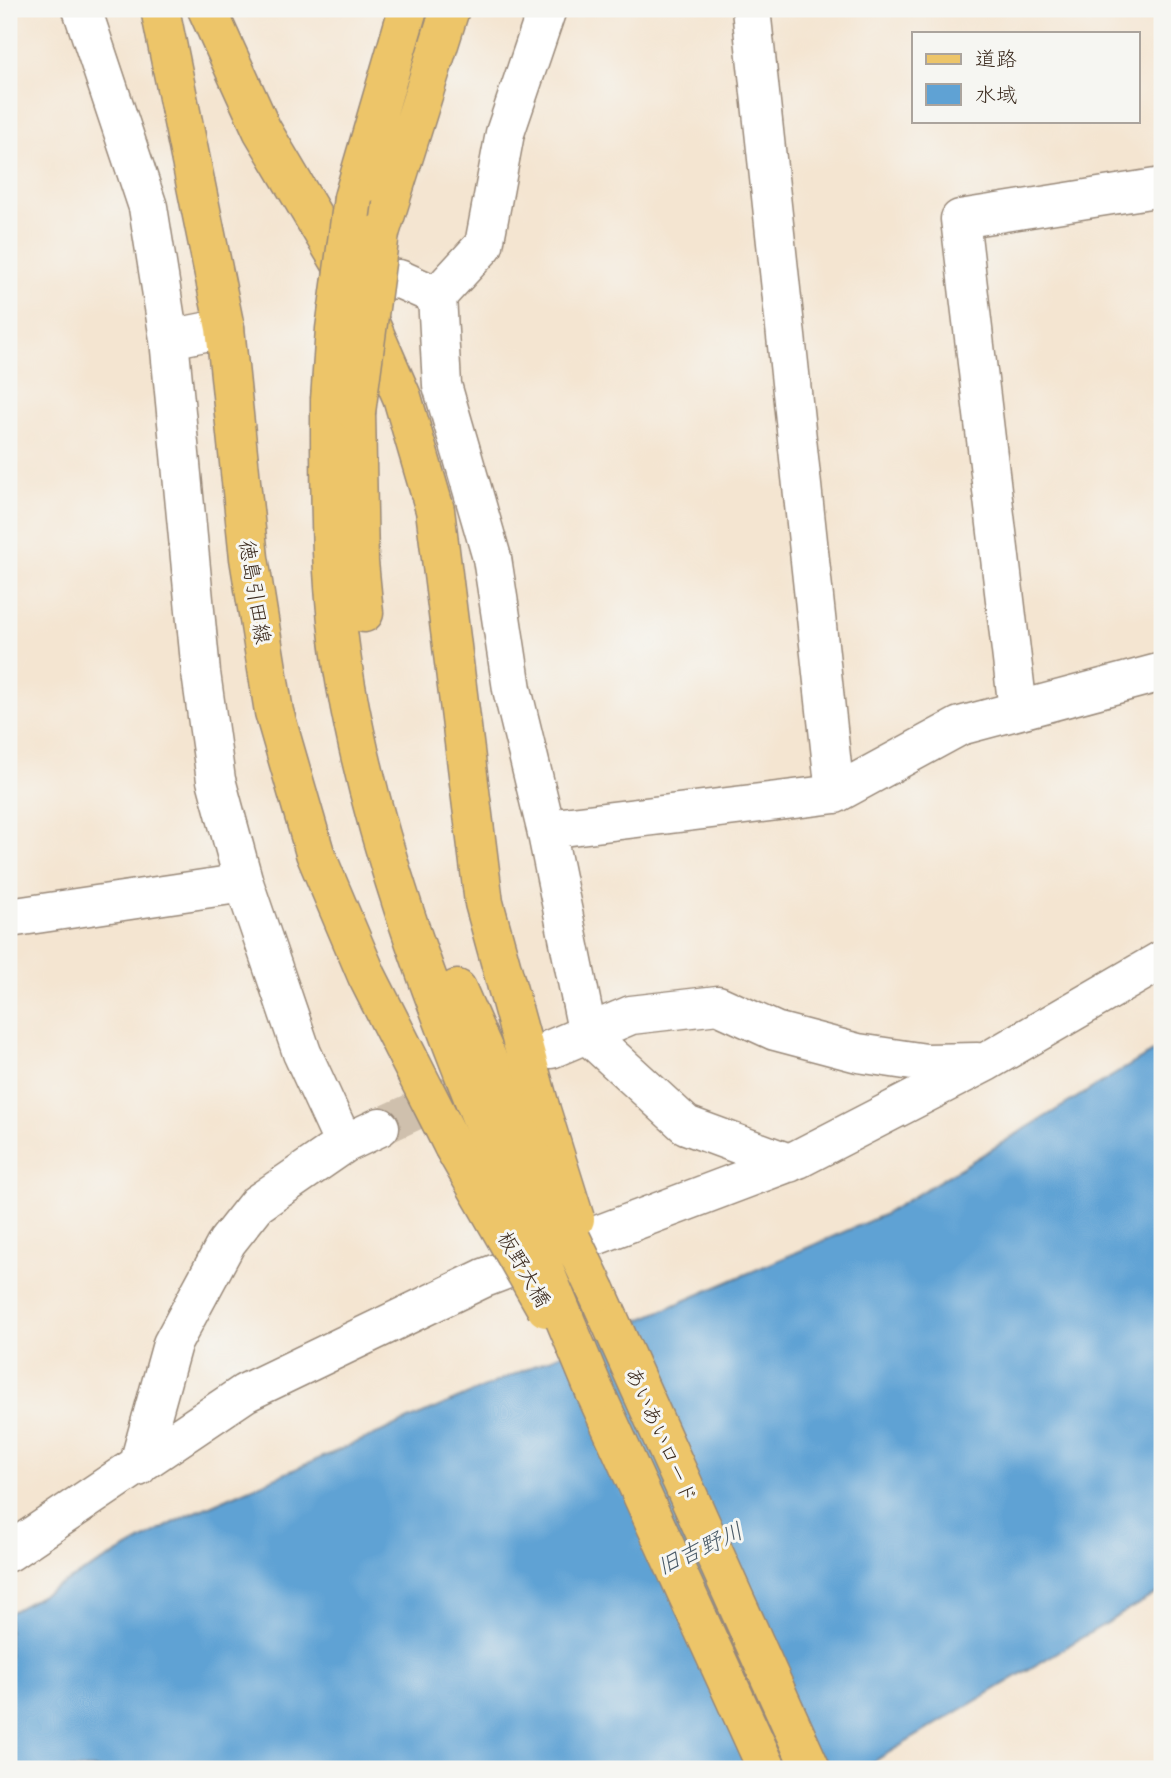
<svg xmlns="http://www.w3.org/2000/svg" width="1171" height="1778" viewBox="0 0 1171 1778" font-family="'Comic Neue','Klee One',sans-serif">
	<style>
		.water { fill: #5fa2d4; stroke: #4d6679; stroke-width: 2 }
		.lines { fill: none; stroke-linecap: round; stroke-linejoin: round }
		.minor-tunnel { stroke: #cfc0ad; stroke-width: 38; stroke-dasharray: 38 19; stroke-linecap: butt }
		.minor-casing { stroke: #988878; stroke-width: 41 }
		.major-casing { stroke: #988878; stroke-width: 41 }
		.highway-casing { stroke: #988878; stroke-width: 41 }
		.minor { stroke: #fff; stroke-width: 38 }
		.major { stroke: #edc569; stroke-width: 38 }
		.highway { stroke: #edc569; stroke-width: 38 }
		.major-bridge-casing { stroke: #988878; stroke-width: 41; stroke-linecap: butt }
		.highway-bridge-casing { stroke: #988878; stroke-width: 41; stroke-linecap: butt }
		.major-bridge { stroke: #edc569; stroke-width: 38 }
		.highway-bridge { stroke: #edc569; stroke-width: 38 }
		.labels { text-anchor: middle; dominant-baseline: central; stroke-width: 6; stroke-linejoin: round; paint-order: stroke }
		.street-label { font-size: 21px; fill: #3b2a1e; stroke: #f6f6f2 }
		.water-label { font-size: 23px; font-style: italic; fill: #495a67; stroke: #f6f6f2 }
	</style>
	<rect width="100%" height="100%" fill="#f6f6f2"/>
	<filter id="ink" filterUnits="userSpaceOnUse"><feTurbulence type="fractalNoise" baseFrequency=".0143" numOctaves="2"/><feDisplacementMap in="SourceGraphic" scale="14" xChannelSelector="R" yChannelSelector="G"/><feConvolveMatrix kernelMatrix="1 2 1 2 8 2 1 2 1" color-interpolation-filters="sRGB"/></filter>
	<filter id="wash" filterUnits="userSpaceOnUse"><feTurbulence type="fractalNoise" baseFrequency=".00686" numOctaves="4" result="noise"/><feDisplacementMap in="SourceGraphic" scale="28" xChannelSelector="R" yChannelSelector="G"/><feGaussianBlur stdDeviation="1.57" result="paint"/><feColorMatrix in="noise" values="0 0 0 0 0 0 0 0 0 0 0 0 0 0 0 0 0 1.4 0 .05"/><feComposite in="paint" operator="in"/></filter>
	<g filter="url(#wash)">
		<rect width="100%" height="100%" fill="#f4e5d1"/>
		<path class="water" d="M1162,1046V1590L861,1769H9V1613L184,1517L883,1215Z"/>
	</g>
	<g filter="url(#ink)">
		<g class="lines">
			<path class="minor-tunnel" d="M380,1127L499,1073"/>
			<g class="minor-casing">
				<path id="minor" d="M82,9L148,207L169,339L201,673L216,780L244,883L302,1053L344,1144
					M547,9L505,133L484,245L437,296L442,385L492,558L512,689L546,829L588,1035L686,1125L789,1163
					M751,9L835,794
					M352,282L399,279L437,296
					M169,339L225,328
					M1018,710L960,219L1162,187
					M546,829L835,794L960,726L1162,672
					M9,918L244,883
					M551,1049L631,1015L718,1005L775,1031L858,1053L926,1063L977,1062
					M138,1467L172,1344L227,1242L257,1204L344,1144L380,1127
					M9,1552L245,1393L484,1278L798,1159L986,1062L1162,960"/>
			</g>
			<g class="major-casing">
				<path id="major" d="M160,9L225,328L249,558L274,712L315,853L367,976L453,1146
					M207,9L262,130L352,282L402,397L435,510L484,903L540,1107
					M597,1292L811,1769
					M595,1392L767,1769"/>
			</g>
			<g class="highway-casing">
				<path id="highway" d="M353,198L408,9
					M380,233L450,9
					M330,400C330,495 329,591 346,686C373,840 428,986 486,1130
					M356,412L359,562L364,613
					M457,989L515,1122"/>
			</g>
			<use href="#minor" class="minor"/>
			<use href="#major" class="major"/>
			<use href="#highway" class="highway"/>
			<g class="major-bridge-casing">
				<path id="major-bridge" d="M540,1107L575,1219
					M453,1146L546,1308"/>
			</g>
			<g class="highway-bridge-casing">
				<path id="highway-bridge" d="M330,400L335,329L353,198
					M356,412L380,233
					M515,1122L597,1292
					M486,1130L595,1392"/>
			</g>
			<use href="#major-bridge" class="major-bridge"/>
			<use href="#highway-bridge" class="highway-bridge"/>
		</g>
	</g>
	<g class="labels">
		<g class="street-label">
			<text transform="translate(255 592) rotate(81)">徳島引田線</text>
			<text transform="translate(524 1269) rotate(60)">板野大橋</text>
			<text transform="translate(661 1435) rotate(66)">あいあいロード</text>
		</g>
		<g class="water-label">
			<text transform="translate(700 1549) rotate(-25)">旧吉野川</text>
		</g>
	</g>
	<rect width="1171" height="1778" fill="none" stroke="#f6f6f2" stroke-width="35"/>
	<rect x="912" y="32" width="228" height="91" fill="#f6f6f2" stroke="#aba49d" stroke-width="2"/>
	<rect x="926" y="54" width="35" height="10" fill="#edc569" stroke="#aba49d" stroke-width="2"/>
	<text x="975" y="66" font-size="21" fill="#3b2a1e">道路</text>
	<rect x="926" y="84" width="35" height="21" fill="#5fa2d4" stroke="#aba49d" stroke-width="2"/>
	<text x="975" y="102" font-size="21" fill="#3b2a1e">水域</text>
</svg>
